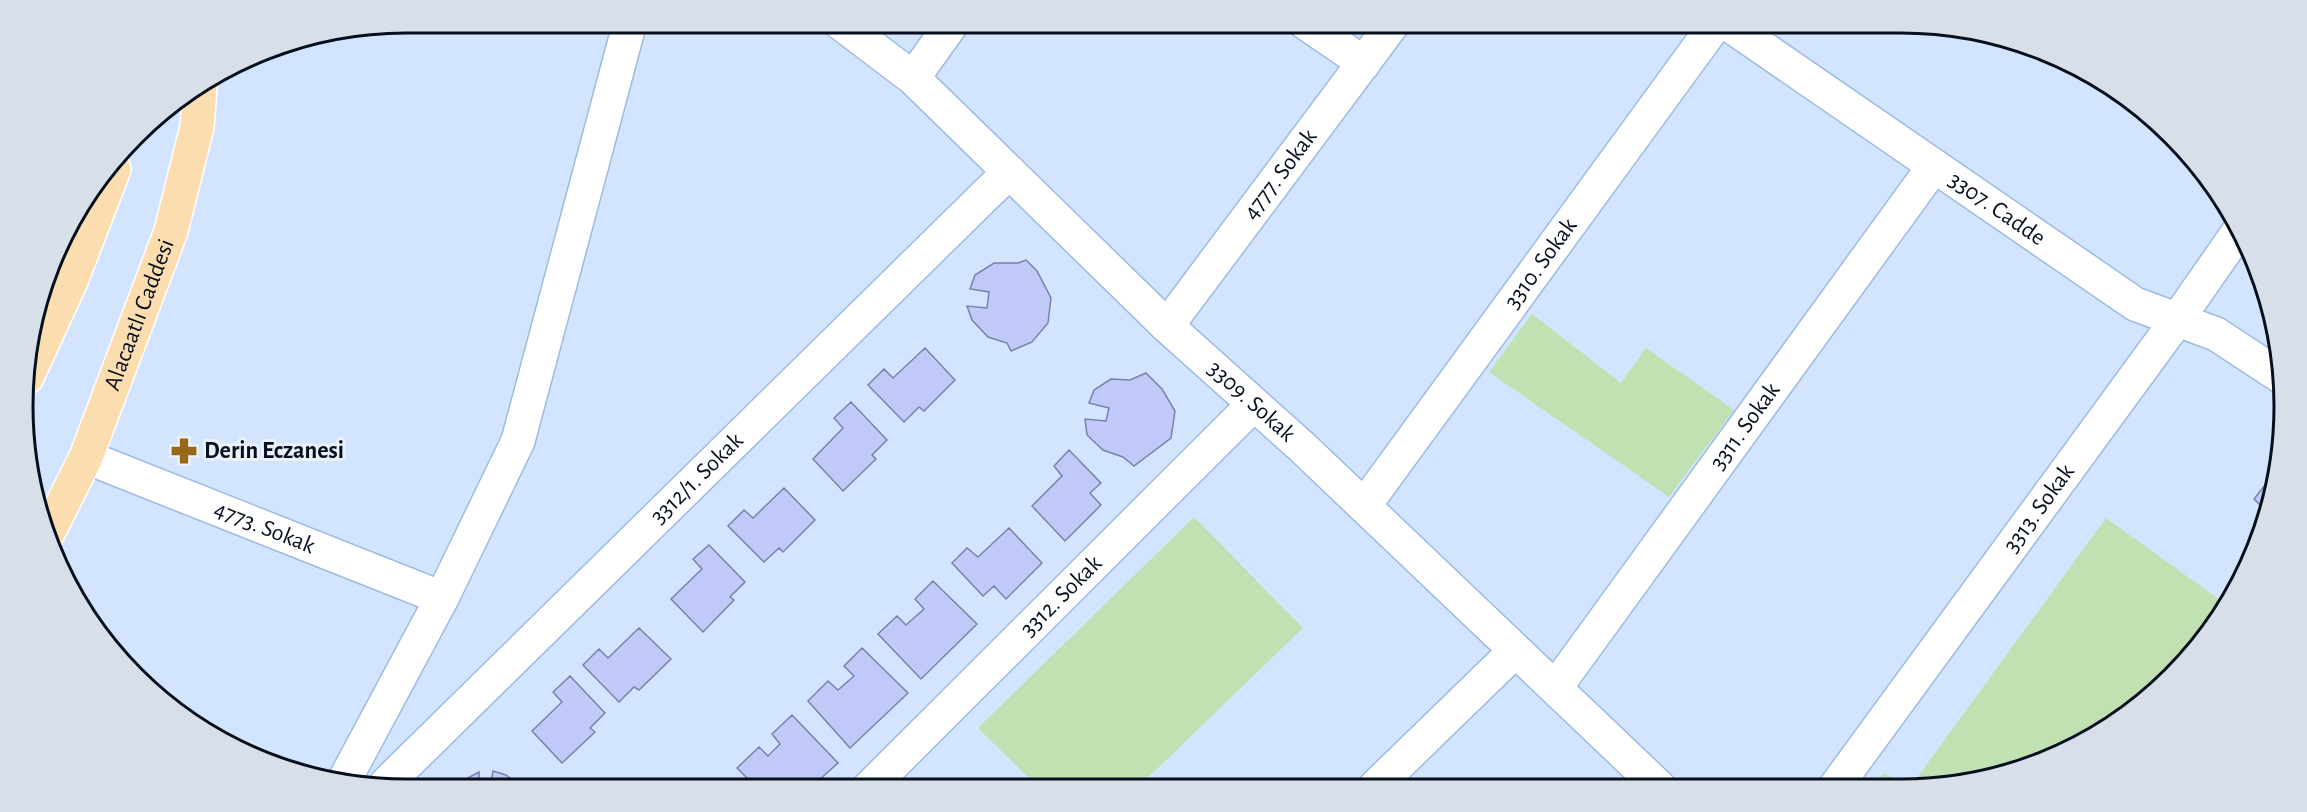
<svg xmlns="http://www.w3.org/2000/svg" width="2307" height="812" viewBox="0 0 2307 812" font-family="'Alegreya Sans',sans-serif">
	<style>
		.green { fill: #c1e1b3 }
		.building { fill: #c0c9f8; stroke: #7981ac; stroke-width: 1.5 }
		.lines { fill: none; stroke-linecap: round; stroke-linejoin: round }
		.minor-casing { stroke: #9dbbe2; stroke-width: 36 }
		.major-casing { stroke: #fff; stroke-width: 36 }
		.minor { stroke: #fff; stroke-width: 33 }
		.major { stroke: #fcddb0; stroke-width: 33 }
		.labels { text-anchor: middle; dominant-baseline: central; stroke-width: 6; stroke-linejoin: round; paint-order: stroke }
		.street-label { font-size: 24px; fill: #060f1d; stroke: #ebf1fa }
		.poi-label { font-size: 24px; font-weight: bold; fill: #060f1d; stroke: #ebf1fa; text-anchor: start }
		.rim { fill: none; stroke: #060f1d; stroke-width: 3 }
	</style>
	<rect width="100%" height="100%" fill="#d3e5fe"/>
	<path class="green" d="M1532,314L1621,383L1646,348L1734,410L1669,497L1489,372Z
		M1194,517L1303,628L1137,788H1039L978,728Z
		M2106,518L2227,605L2154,694L2070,750L1951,786H1911Z
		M1884,773L1904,786H1877L1876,784Z"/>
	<path class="building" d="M1026,260L1037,271L1051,298L1048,323L1032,342L1011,351L1007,343L988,337L972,320L967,306L987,308L989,292L970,289L975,275L994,263H1018Z
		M925,348L955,380L924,411L919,407L904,422L868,385L884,369L893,378Z
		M1146,373L1162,389L1175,411L1171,438L1134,466L1123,457L1103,450L1087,435L1085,419L1106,421L1109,408L1089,403L1094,390L1111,379L1130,380Z
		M851,402L887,440L872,455L876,459L843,491L813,459L843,428L834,418Z
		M1069,450L1101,483L1090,493L1101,505L1065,541L1032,506L1062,476L1054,466Z
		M2273,475L2272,505L2268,513L2254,499Z
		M784,488L815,520L783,552L779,548L764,562L728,526L744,510L753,518Z
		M1009,528L1042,563L1006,599L994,586L983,596L952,563L967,548L978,557Z
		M709,545L745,582L730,597L734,600L703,632L671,599L702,569L693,559Z
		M933,581L977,624L921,679L878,634L897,616L906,625L924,609L915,599Z
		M639,628L671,659L639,690L634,687L619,702L583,665L599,649L608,658Z
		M862,648L908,693L850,748L808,701L828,681L838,690L854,676L844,666Z
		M570,676L605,713L590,728L595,732L562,763L532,731L562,702L553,692Z
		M792,715L838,763L809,789H758L737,768L759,747L768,756L780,744L772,734Z
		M493,771L506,775L520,786L521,789H455L460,782L479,772V786L490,787Z
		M721,783L727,789H715Z"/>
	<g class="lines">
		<g class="minor-casing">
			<g id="minor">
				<path id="s1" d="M839,22L913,78L1167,326L1302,447L1659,787"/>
				<path d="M1304,22L1364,63"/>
				<path id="s2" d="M1725,22L2135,304L2216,334L2280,376"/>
				<path d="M913,78L953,22"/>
				<path id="s3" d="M1167,326L1394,22"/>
				<path id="s4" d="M86,457L442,598"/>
				<path id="s5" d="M1364,506L1717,22"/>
				<path id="s6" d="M1556,687L1934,166"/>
				<path d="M344,781L442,598L518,441L630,22"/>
				<path id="s7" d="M386,784L1009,172"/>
				<path id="s8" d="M1836,786L2177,320L2239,231"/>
				<path d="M1375,787L1515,651"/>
				<path id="s9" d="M868,789L1254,404"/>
			</g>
		</g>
		<g class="major-casing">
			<g id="major">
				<path d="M27,377L71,281L114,169"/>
				<path id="s10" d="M48,533L86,457L171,231L197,127L200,88"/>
			</g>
		</g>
		<use href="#minor" class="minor"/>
		<use href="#major" class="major"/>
	</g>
	<defs>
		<g id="pharmacy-bare" transform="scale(2.07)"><path d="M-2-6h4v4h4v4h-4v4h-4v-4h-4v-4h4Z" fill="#966817" stroke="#ebf1fa" stroke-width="2.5" paint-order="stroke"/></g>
	</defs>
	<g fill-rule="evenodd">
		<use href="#pharmacy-bare" x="184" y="451"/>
	</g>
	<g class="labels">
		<g class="street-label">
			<text stroke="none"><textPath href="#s3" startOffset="189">4777. Sokak</textPath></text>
			<text stroke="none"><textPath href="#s2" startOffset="330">3307. Cadde</textPath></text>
			<text stroke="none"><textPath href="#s5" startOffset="300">3310. Sokak</textPath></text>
			<text stroke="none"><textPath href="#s10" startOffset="237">Alacaatlı Caddesi</textPath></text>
			<text stroke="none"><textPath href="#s1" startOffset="561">3309. Sokak</textPath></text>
			<text stroke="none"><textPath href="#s6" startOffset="322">3311. Sokak</textPath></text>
			<text stroke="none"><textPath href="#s7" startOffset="436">3312/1. Sokak</textPath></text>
			<text stroke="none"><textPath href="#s8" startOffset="344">3313. Sokak</textPath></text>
			<text stroke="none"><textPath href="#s4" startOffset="192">4773. Sokak</textPath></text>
			<text stroke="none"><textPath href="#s9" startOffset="273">3312. Sokak</textPath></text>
		</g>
		<g class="poi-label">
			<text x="204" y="451">Derin Eczanesi</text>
		</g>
	</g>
	<path d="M0 0H2307V812H0ZM406 33H1901A373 373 0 0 1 2274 406V406A373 373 0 0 1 1901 779H406A373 373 0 0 1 33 406V406A373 373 0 0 1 406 33Z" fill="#d9dfe8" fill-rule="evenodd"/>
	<path class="rim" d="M406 33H1901A373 373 0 0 1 2274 406V406A373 373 0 0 1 1901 779H406A373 373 0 0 1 33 406V406A373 373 0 0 1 406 33Z"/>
</svg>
